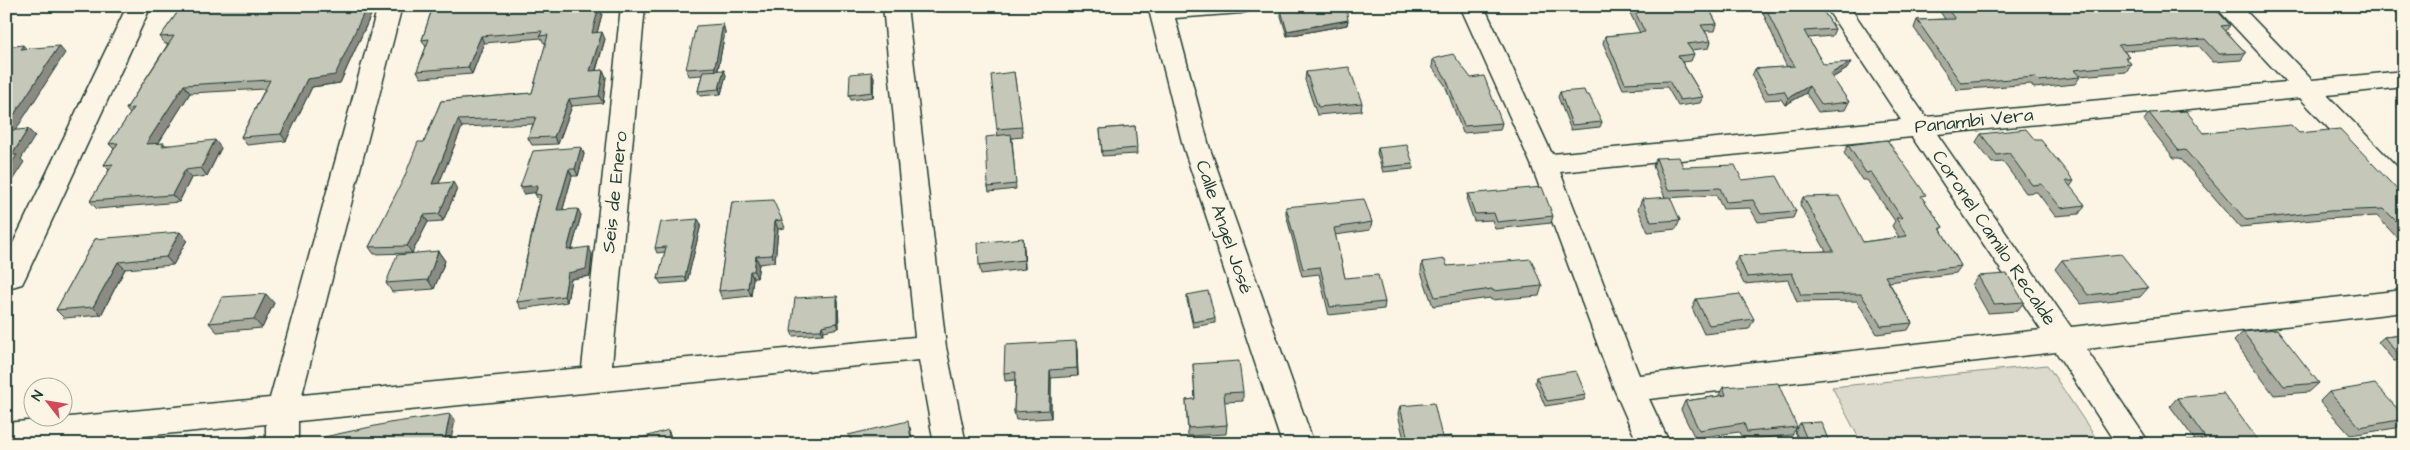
<svg xmlns="http://www.w3.org/2000/svg" width="2410" height="450" viewBox="0 0 2410 450" font-family="'Architects Daughter',sans-serif">
	<style>
		.green { fill: #dcdacc; stroke: #7e8c80 }
		.lines { fill: none; stroke-linecap: round; stroke-linejoin: round }
		.minor-casing { stroke: #1f3d34; stroke-width: 3 }
		.minor { fill: #fcf5e5; fill-rule: evenodd }
		.wall { fill: #a9ab9f; stroke: #1f3d34 }
		.shaded-wall { fill: #8a8b82; stroke: #1f3d34 }
		.building { fill: #c5c7b9; stroke: #1f3d34 }
		.labels { text-anchor: middle; dominant-baseline: central; stroke-width: 4.5; stroke-linejoin: round; paint-order: stroke }
		.street-label { font-size: 19px; fill: #1f3d34; stroke: #fcf5e5 }
	</style>
	<rect width="100%" height="100%" fill="#fcf5e5"/>
	<filter id="ink" filterUnits="userSpaceOnUse"><feTurbulence type="fractalNoise" baseFrequency=".02" numOctaves="2"/><feDisplacementMap in="SourceGraphic" scale="10" xChannelSelector="R" yChannelSelector="G"/><feConvolveMatrix kernelMatrix="1 2 1 2 8 2 1 2 1" color-interpolation-filters="sRGB"/></filter>
	<g filter="url(#ink)">
		<path class="green" d="M2047,365L2100,444H1862L1832,387Z"/>
		<g class="lines">
			<g class="minor-casing">
				<path id="minor" d="M127,6H151L26,276L22,284L12,287L6,285V258Z
					M378,6H402L302,395L582,368L621,6H645L612,365L915,337L883,6H907L946,347L966,444H934L919,360L298,421V444H266V424L63,444H6V423L270,398Z
					M1148,6H1253L1249,11L1241,13L1175,18L1209,146L1314,444H1282L1183,146Z
					M1460,6H1484L1552,154L1901,120L1825,6H1849L1926,117L2286,82L2215,6H2241L2312,80L2404,71V87L2327,95L2404,174V201L2394,198L2300,98L1937,134L2071,327L2404,290V312L2086,349L2150,444H2116L2056,352L1649,399L1670,444H1638L1614,389L1531,164ZM1912,137L2041,330L1639,375L1560,172Z"/>
			</g>
			<use href="#minor" class="minor"/>
		</g>
		<path class="wall" d="M182,6H375L340,83L312,87L286,141L247,145L241,137L265,89L190,93L158,144L164,143L165,145L221,148L207,176L191,178L179,202L97,209L90,201L109,170L104,165L114,149L109,144L130,114L126,109L168,44H165L160,37Z
			M433,6H600V8L602,14L597,33L605,39L596,71L603,70L606,77L603,103L572,106L558,144L532,145L528,138L533,124L462,127L439,183L457,189L443,221L428,222L412,253L374,254L369,247L424,142L441,101L532,93L546,43H544L541,38L484,43L472,74L421,78L417,71L426,47L422,40Z
			M963,6H987V8L964,9Z
			M1631,6H1708L1717,24L1715,31H1705L1711,41L1709,48L1691,50L1694,54L1691,61L1682,62L1703,97L1700,103L1678,106L1667,87L1623,89L1603,43L1605,36L1640,33L1629,11Z
			M1760,6H1820L1835,29L1832,36L1808,38L1823,64L1847,69L1832,78L1849,102L1845,110L1818,112L1806,93L1785,105L1781,99L1765,100L1752,76L1755,69L1787,67L1784,61Z
			M1936,6H2213L2230,25L2226,31L2246,53L2241,60L2213,62L2199,46L2124,51L2129,57L2127,59L2131,64L2126,72L2079,76L2080,77L2075,84L2034,88L2031,84L1957,90L1914,28L1917,20L1945,19Z
			M1281,10L1348,20L1347,25L1287,36L1281,16Z
			M723,24L725,32L718,70L726,75L721,94L700,96L698,91L702,75L688,76L686,69Z
			M1433,59L1502,123L1500,130L1463,133L1445,85L1432,67Z
			M1014,72L1023,137L1012,138L1016,189L989,192L988,187L998,136L997,129Z
			M1306,72L1362,103L1361,111L1317,115L1305,80Z
			M874,77L873,97L851,100L849,95Z
			M1560,92L1586,95L1602,122L1600,127L1571,130L1558,97Z
			M2149,113L2204,133H2299L2404,197V240L2400,241L2377,216L2323,219L2240,227L2180,158H2174L2144,120Z
			M1135,126L1137,154L1102,156L1100,129Z
			M1981,134L2035,140L2074,181L2070,187L2085,205L2079,214L2055,216L2037,192L2026,193L2003,162L1992,163L1976,142Z
			M1848,145L1923,199L1943,227L1941,230L1961,266L1956,273L1889,282L1912,323L1908,330L1877,334L1857,301L1797,302L1788,280L1744,284L1734,264L1738,256L1826,251L1800,205L1803,197L1863,242L1899,237L1892,226L1895,221L1867,180H1862L1844,153Z
			M581,147L584,154L578,176H572L563,209L581,215L572,249L592,254L590,276L571,279L567,302L521,309L517,302L539,201L535,194V192L523,194Z
			M1378,148L1413,164V169L1383,172L1377,153Z
			M1656,158L1683,167L1742,180L1796,211L1793,218L1758,222L1750,208L1723,209L1716,195L1665,198L1653,166Z
			M1468,194L1553,216L1551,223L1495,229L1492,220L1474,221L1467,201Z
			M1642,199L1680,220L1676,229L1648,232L1638,209Z
			M732,202L782,220L785,228L778,229L775,262L759,264L757,278H753L751,296L722,299L719,291Z
			M1286,207L1372,222L1370,230L1335,235L1345,278L1385,302L1384,309L1329,315L1319,274L1302,276L1286,214Z
			M701,224L687,282L661,284L658,279L665,252L657,253L655,248Z
			M95,239L187,240L173,265L125,269L101,315L64,318L56,310Z
			M1024,248L1025,269L981,274L979,265Z
			M438,251L445,261L434,289L392,292L386,283Z
			M2062,260L2148,288L2140,297L2081,304L2055,269Z
			M1422,262L1447,266L1542,286L1539,296L1491,300L1490,298L1433,306L1421,272Z
			M1978,276L2024,302L2017,311L1988,313L1972,285Z
			M1187,295L1215,318V323L1193,327L1187,300Z
			M1696,299L1754,319L1749,329L1704,334L1692,308Z
			M838,300L839,328L824,331L823,334L793,336L791,331Z
			M274,303L262,328L217,332L209,323Z
			M2243,332L2319,383L2309,392L2274,395L2234,341Z
			M2404,335V360L2394,361L2378,342L2384,337Z
			M1077,349L1078,376L1051,378V418L1016,420L1014,412L1015,380L1005,381L1004,373Z
			M1193,364L1243,392V401L1224,402L1227,425L1226,434L1188,436L1186,400L1195,399Z
			M1536,377L1586,395L1584,400L1545,406L1535,382Z
			M1723,387L1797,427L1792,435L1743,440L1739,432L1695,438L1681,410L1685,401L1719,396V395Z
			M2329,392L2404,416V422L2396,428L2350,435L2320,401Z
			M2177,398L2261,444H2184L2187,441L2195,440L2170,406Z
			M1400,406L1442,437L1454,444H1405L1398,414Z
			M1800,423L1830,444H1800L1795,431Z
			M910,427L913,444H853L851,441L848,435Z"/>
		<path class="shaded-wall" d="M367,6H375L340,83L312,87L286,141L281,134L307,79Z
			M595,6H600V8L602,14L595,40L592,33Z
			M1348,20L1347,25L1287,36V31Z
			M723,24L725,32L717,74L715,67Z
			M602,32L605,39L593,79L590,71Z
			M481,36L484,43L472,74L468,67Z
			M23,45L29,52L21,49Z
			M59,46L65,53L10,139L6,135V127Z
			M1851,62L1847,69L1827,81L1830,74Z
			M603,70L606,77L603,103L599,96Z
			M724,70L726,75L721,94L719,89Z
			M872,72L874,77L873,97L872,92Z
			M184,85L190,93L153,152L146,144Z
			M1809,86L1806,93L1785,105L1788,98Z
			M569,99L572,106L558,144L554,137Z
			M458,120L462,127L436,191L432,184Z
			M28,129L35,136L21,159L24,162L6,190V172L12,155Z
			M215,140L221,148L207,176L201,168Z
			M581,147L584,154L578,176L575,169Z
			M569,169L572,176L561,216L557,210Z
			M185,170L191,178L179,202L172,195Z
			M453,182L457,189L443,221L439,214Z
			M538,185L541,192L523,194L520,187Z
			M578,209L581,215L570,256L567,250Z
			M424,215L428,222L412,253L407,246Z
			M698,219L701,224L687,282L685,277Z
			M775,221L778,229L775,262L772,255Z
			M180,232L187,240L173,265L166,257Z
			M1023,238L1024,248L1025,269L1024,260Z
			M589,247L592,254L590,276L571,279L567,302L564,296L568,273Z
			M438,251L445,261L434,289L428,280Z
			M756,256L759,264L757,278L754,271Z
			M118,262L125,269L101,315L93,307Z
			M750,271L753,278L751,296L748,288Z
			M266,294L274,303L262,328L254,319Z
			M837,296L838,300L839,328L837,323Z
			M822,326L824,331L823,334L821,330Z
			M1076,341L1077,349L1078,376L1077,368Z
			M1050,370L1051,378V418L1049,410Z
			M450,414L455,421L450,444H444Z
			M668,430L670,434L672,444H670Z
			M256,435L263,442V444H255Z"/>
		<path class="building" d="M182,6H367L335,75L307,79L281,134L241,137L270,80L184,85L146,144L164,143L162,146L215,140L201,168L185,170L172,195L90,201L113,164L104,165L118,143L109,144L134,108L126,109L174,36L160,37Z
			M433,6H595V8L599,7L592,33L602,32L590,71L603,70L599,96L569,99L554,137L528,138L536,117L458,120L432,184L453,182L439,214L424,215L407,246L369,247L404,178L418,142H424L441,101L532,93L548,35L540,36L542,31L481,36L468,67L417,71L429,39L422,40Z
			M1346,6L1348,20L1287,31L1281,10Z
			M1632,6H1708L1717,24L1701,25L1711,41L1687,44L1694,54L1678,56L1703,97L1680,100L1669,81L1625,83L1605,36L1645,32Z
			M1765,6H1820L1835,29L1804,31L1823,64L1851,62L1830,74L1849,102L1822,105L1809,86L1788,98L1784,91L1768,93L1755,69L1795,66L1787,54Z
			M1945,6H2213L2230,25L2221,26L2246,53L2219,54L2205,39L2118,45L2129,57H2125L2131,64L2074,70L2080,77L2039,81L2035,77L1961,83L1917,20L1955,19Z
			M723,24L715,67L686,69L696,26Z
			M23,45L21,49L59,46L6,127V47Z
			M1453,54L1471,78L1484,76L1502,123L1464,126L1446,78L1433,59Z
			M1349,67L1362,103L1318,107L1306,72Z
			M724,70L719,89L698,91L703,71Z
			M872,72V92L849,95L850,74Z
			M1014,72L1022,127L997,129L991,75Z
			M1584,90L1586,95H1589L1602,122L1572,125L1560,92Z
			M2186,111L2204,133L2291,125L2299,133L2340,129L2404,197V229L2384,209L2330,211L2246,220L2185,150L2179,151L2149,113Z
			M1135,126L1137,148L1102,151L1100,129Z
			M28,129L12,155H17L6,172V131Z
			M2026,129L2035,140H2041L2074,181H2066L2085,205L2061,208L2042,184L2032,185L2009,153L1997,155L1981,134Z
			M1011,134L1016,184L988,187L986,137Z
			M1887,140L1926,195L1921,196L1943,227L1940,228L1961,266L1885,276L1912,323L1881,326L1861,294L1801,295L1792,273L1747,277L1738,256L1783,252L1834,251L1803,197L1839,196L1863,242L1907,236L1896,218H1902L1871,172L1866,173L1848,145Z
			M1407,145L1413,164L1383,167L1378,148Z
			M581,147L575,169H569L557,210L578,209L567,250L589,247L586,269L568,273L564,296L517,302L541,195L535,194L538,185L520,187L533,151Z
			M1679,157L1683,167L1735,165L1742,180L1777,176L1796,211L1761,214L1753,200L1726,202L1720,188L1668,190L1656,158Z
			M1542,187L1553,216L1497,222L1494,213L1475,214L1468,194Z
			M1670,197L1680,220L1651,222L1642,199Z
			M1364,199L1372,222L1334,228L1345,278L1378,275L1385,302L1330,307L1320,267L1303,269L1286,207Z
			M773,200L782,220L775,221L772,255L756,256L754,271H750L748,288L719,291L732,202Z
			M698,219L685,277L658,279L666,247L655,248L661,222Z
			M180,232L166,257L118,262L93,307L56,310L95,239Z
			M1023,238L1024,260L979,265L978,243Z
			M438,251L428,280L386,283L397,255Z
			M2121,254L2148,288L2088,295L2062,260Z
			M1445,259L1447,266L1531,259L1542,286L1493,291L1492,289L1435,297L1422,262Z
			M2007,274L2024,302L1994,304L1978,276Z
			M1208,291L1215,318L1193,322L1187,295Z
			M266,294L254,319L209,323L222,297Z
			M1740,294L1754,319L1709,325L1696,299Z
			M837,296V323L822,326L821,330L791,331L795,298Z
			M2277,329L2319,383L2284,386L2243,332Z
			M2404,335V355L2399,356L2384,337Z
			M1076,341L1077,368L1050,370L1049,410L1014,412L1016,372L1004,373L1005,345Z
			M1239,361L1243,392L1224,393L1227,425L1188,428L1186,400L1195,399L1193,364Z
			M1576,371L1586,395L1547,401L1536,377Z
			M1778,383L1797,427L1747,432L1744,423L1699,430L1685,401L1726,395L1723,387Z
			M2375,384L2404,416V419L2360,427L2329,392Z
			M2223,393L2261,444H2189L2187,441L2206,439L2177,398Z
			M1434,403L1442,437L1452,436L1454,444H1409L1400,406Z
			M450,414L444,444H322L324,437L389,423Z
			M908,421L912,444H857L848,435Z
			M1821,422L1830,444H1809L1800,423Z
			M668,430L670,444H635V440Z
			M256,435L255,444H217Z"/>
	</g>
	<g class="labels">
		<g class="street-label">
			<text transform="translate(1974 121) rotate(-6)">Panambi Vera</text>
			<text transform="translate(615 192) rotate(-84)">Seis de Enero</text>
			<text transform="translate(1224 227) rotate(71)">Calle Angel José</text>
			<text transform="translate(1994 238) rotate(56)">Coronel Camilo Recalde</text>
		</g>
	</g>
	<rect width="2410" height="450" fill="none" stroke="#fcf5e5" stroke-width="25"/>
	<rect x="12" y="12" width="2385" height="425" fill="none" stroke="#1f3d34" stroke-width="2" filter="url(#ink)"/>
	<g transform="translate(48 402) rotate(301)"><circle r="24" fill="#fcf5e5" stroke="#a4ab9e"/>
	<path d="M0-4L9 19L0 12L-9 19Z" fill="#d1495b"/>
	<text y="-8" font-size="14" font-weight="bold" text-anchor="middle" fill="#1f3d34">N</text>
	</g>
</svg>
